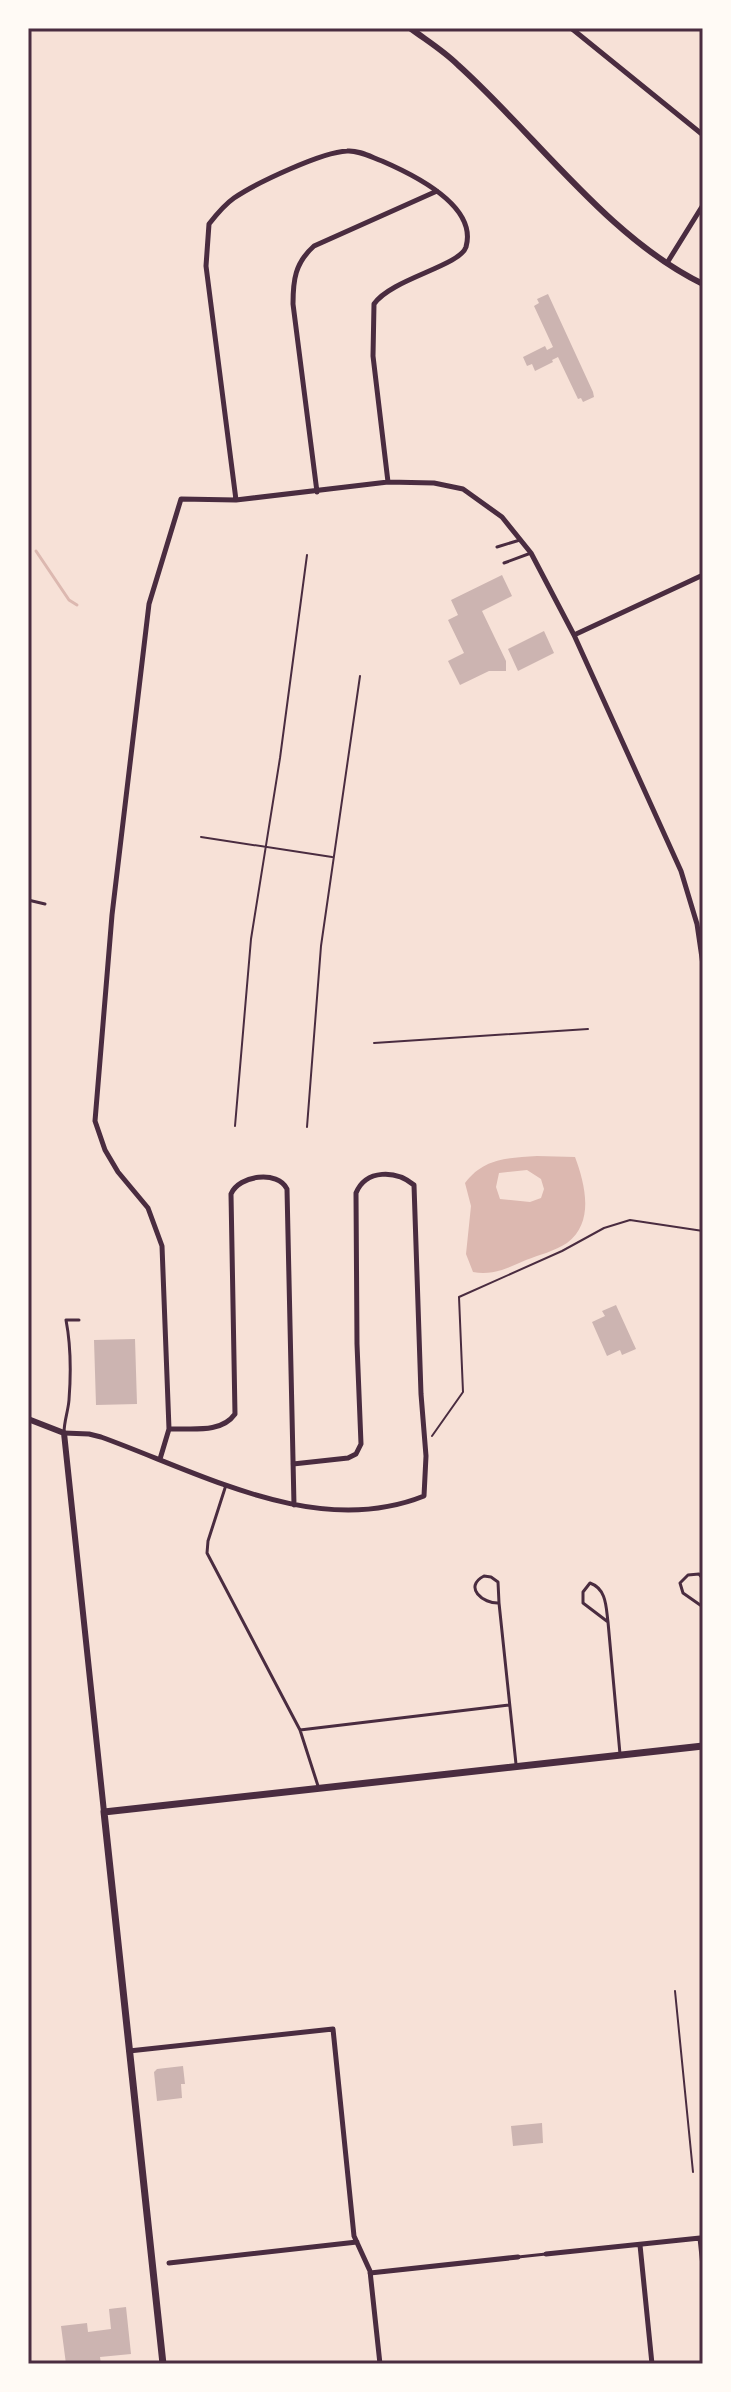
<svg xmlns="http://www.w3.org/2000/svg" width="731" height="2392" viewBox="0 0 731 2392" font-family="'DM Sans',sans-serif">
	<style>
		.water { fill: #dcb8b0; fill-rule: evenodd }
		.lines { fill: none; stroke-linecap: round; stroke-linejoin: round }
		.stream { stroke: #dcb8b0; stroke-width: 3 }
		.building { fill: #ccb4b1 }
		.path { stroke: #4a2c40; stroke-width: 2 }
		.service { stroke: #4a2c40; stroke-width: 3 }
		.minor { stroke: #4a2c40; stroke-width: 5 }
		.tertiary { stroke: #4a2c40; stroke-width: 6 }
		.secondary { stroke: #4a2c40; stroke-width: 7 }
		.neatline { fill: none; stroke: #4a2c40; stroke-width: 3 }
	</style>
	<rect width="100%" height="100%" fill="#f7e1d7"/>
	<path class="water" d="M537,1156L575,1157C585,1184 595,1222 567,1243C555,1251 539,1255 526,1260C508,1268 492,1276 473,1272L466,1254L471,1206L465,1183C484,1158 507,1158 537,1156ZM527,1170L541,1179L544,1189L541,1198L530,1202L500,1199L496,1187L499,1173Z"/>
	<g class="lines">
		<path class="stream" d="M36,551L69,600L77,605"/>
	</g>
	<path class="building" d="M548,294L593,392L594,397L583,402L581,398L578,399L558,357L552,360L553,362L535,371L532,364L527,366L523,357L545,346L547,350L553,347L534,306L539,303L537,299Z
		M502,575L512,596L482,611L506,661V671H489L460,685L448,661L464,653L448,620L458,615L451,600Z
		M544,631L554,653L518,671L508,649Z
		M616,1305L636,1349L622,1355L620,1350L607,1356L592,1322L605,1316L602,1311Z
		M135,1339L137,1404L96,1405L94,1340Z
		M183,2066L185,2084H181L182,2098L157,2101L154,2072L157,2069Z
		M542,2123L543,2143L513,2146L511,2126Z
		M126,2307L131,2354L100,2357L101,2364H66L61,2326L87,2323L88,2332L111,2329L109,2309Z"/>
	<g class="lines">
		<path class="path" d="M201,837L332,857
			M374,1043L588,1029
			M235,1126L251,939L280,758L307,555
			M307,1127L321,946L360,676
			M432,1436L463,1392L459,1297L562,1251L604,1228L630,1220L703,1231
			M675,1991L693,2172"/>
		<path class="service" d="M497,547L520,540
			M504,563L531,553
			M28,900L45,904
			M64,1433C64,1421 68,1412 69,1400C71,1374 71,1346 66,1320H79
			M226,1485L208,1541L207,1553L300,1730L319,1789
			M484,1576L491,1577L498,1582L499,1603C483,1604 463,1587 484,1576Z
			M703,1579L699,1574L688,1575L680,1583L683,1593L703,1607
			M590,1583C607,1589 606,1608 608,1622L583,1603V1592Z
			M499,1603L516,1764
			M608,1622L620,1754
			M300,1730L509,1705
			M518,2257L546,2254"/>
		<path class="minor" d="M571,28L703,135
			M667,263L703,205
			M317,492L293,304C293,280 295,263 314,246L437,191
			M236,500L206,266L209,224C216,215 224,205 234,198C256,183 322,152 347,151C359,150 371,157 382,161C412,174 478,205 466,247C460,266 391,279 374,304L373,356L388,482
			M574,635L703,575
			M169,1429C191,1428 221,1434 235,1414L231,1194C239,1175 278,1170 287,1189L294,1505
			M64,1433L89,1434L101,1437C201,1473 317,1539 424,1496L426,1456L421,1394L414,1185C396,1170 366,1169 356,1193L357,1344L361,1444L356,1454L348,1458L293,1464
			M160,1459L169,1429L162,1246L148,1208L118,1172L105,1150L95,1121L112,915L149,604L181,499L236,500L388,482L434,483L463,489L502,517L531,553L574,635L681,871L697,924L703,965
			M129,2051L333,2029L354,2236L370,2271L380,2364
			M640,2245L652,2364
			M546,2254L700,2238L703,2266
			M169,2263L357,2242
			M370,2273L518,2257"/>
		<path class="tertiary" d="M410,28C426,40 444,51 458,65C536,135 608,238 703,284
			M28,1419L64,1433L104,1812"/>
		<path class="secondary" d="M163,2364L104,1812L703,1746"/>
	</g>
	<rect width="731" height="2392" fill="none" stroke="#fffaf5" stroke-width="60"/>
	<rect x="30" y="30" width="671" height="2332" class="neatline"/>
</svg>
